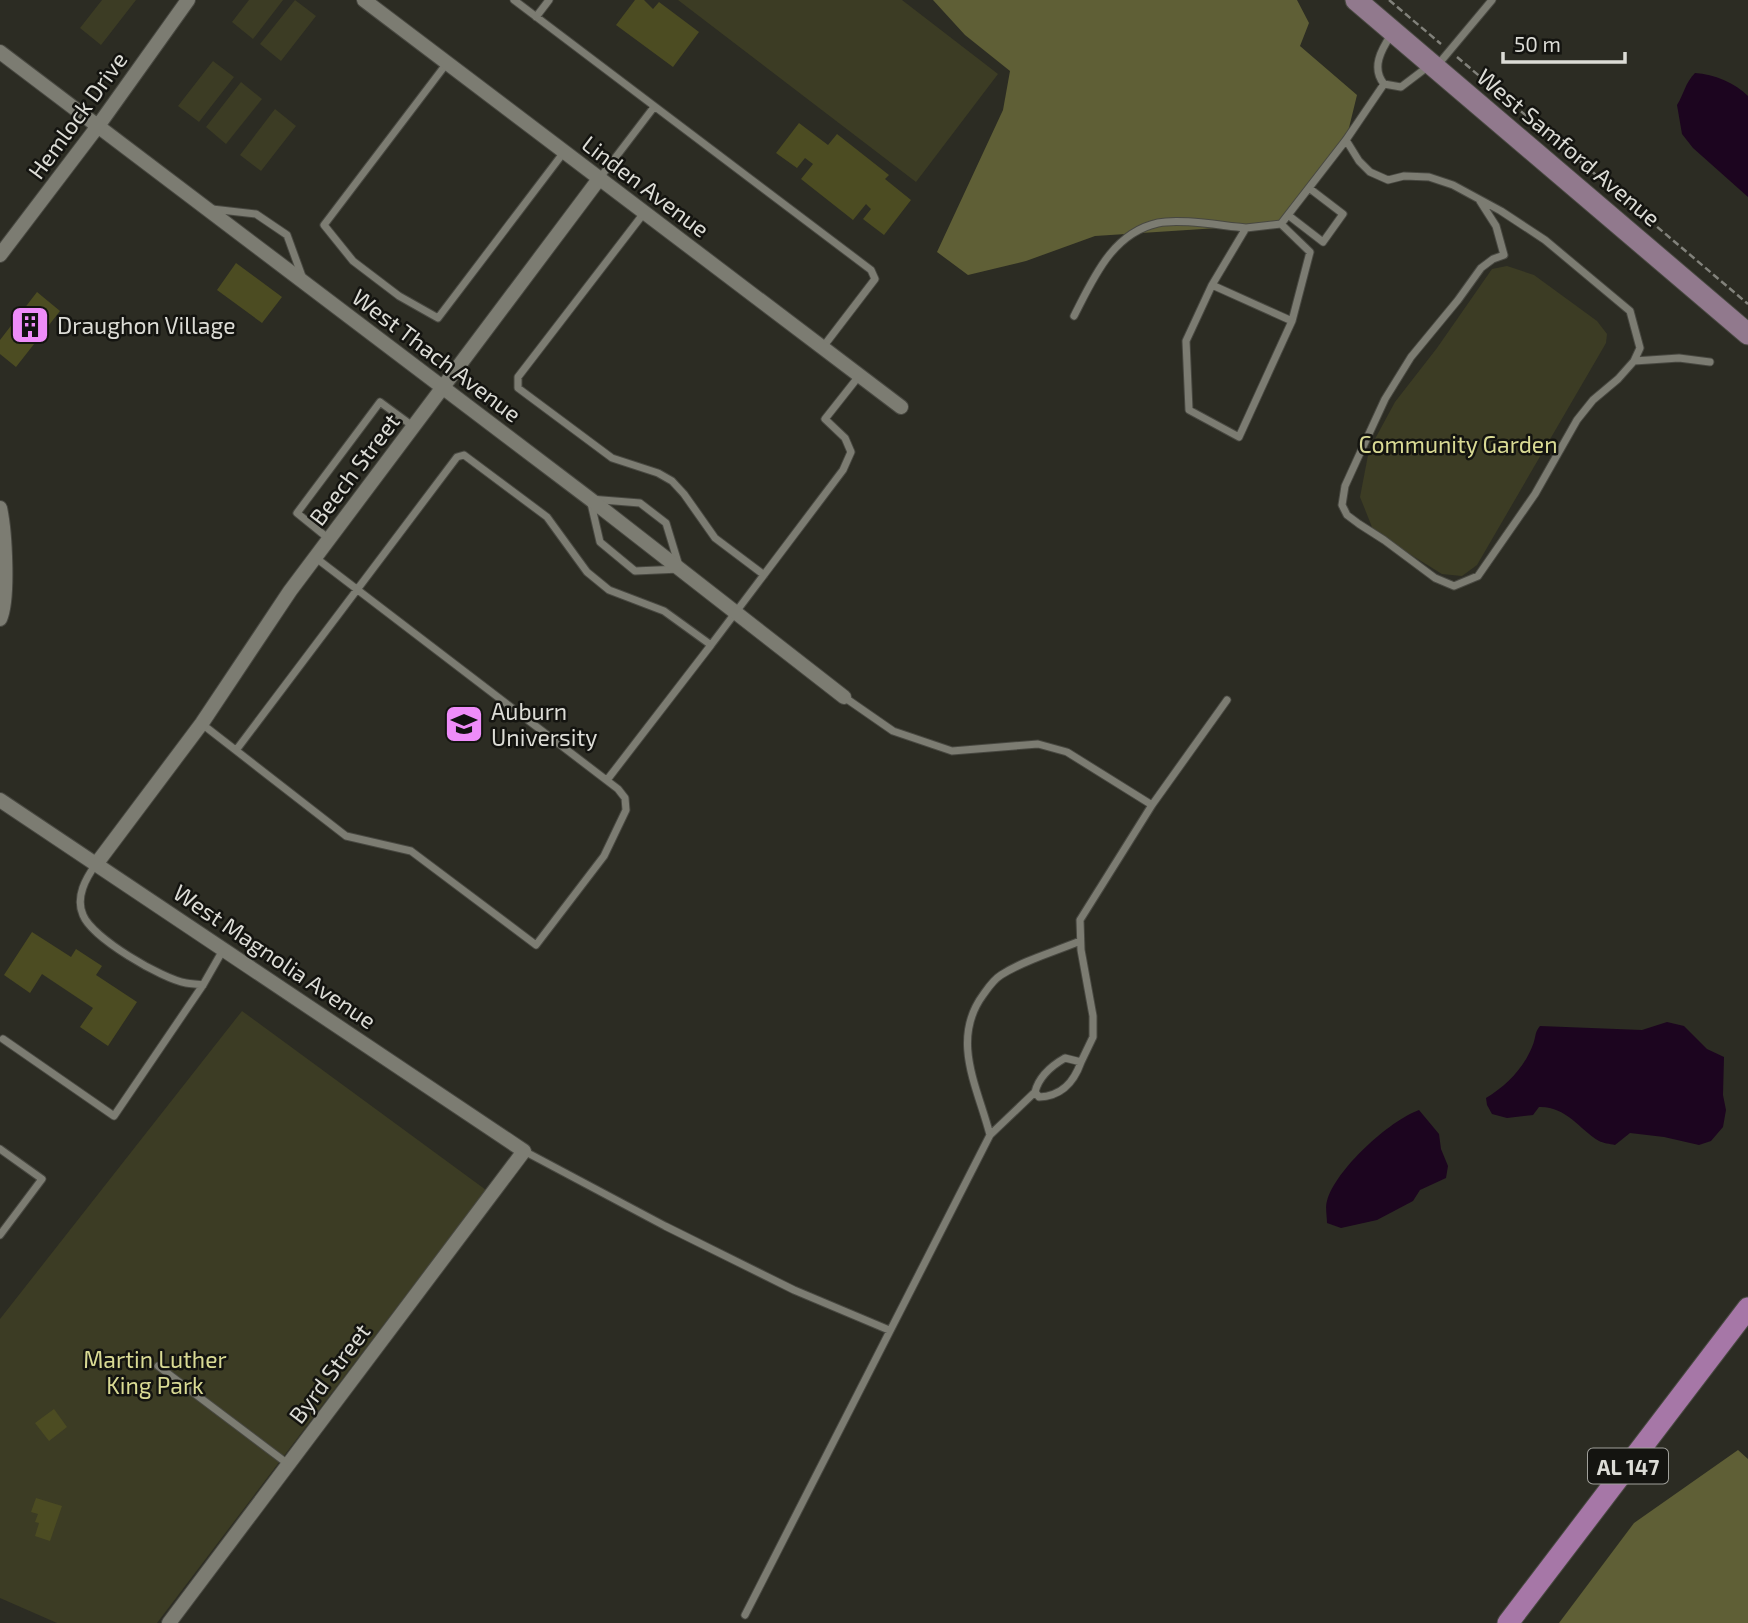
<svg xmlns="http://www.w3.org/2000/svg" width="1748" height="1623" viewBox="0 0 1748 1623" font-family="'Exo 2',sans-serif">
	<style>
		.green { fill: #3c3c24 }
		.forest { fill: #5f5f36 }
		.water { fill: #1c051f }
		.building { fill: #4c4c22 }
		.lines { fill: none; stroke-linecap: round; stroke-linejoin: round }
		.lane-casing { stroke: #484841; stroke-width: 9 }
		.street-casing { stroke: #484841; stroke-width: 16 }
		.secondary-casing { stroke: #484841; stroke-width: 23 }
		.primary-casing { stroke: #484841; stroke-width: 23 }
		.path { stroke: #82827b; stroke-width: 2.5; stroke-dasharray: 7 3.5; stroke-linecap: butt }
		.lane { stroke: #7c7c72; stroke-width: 7 }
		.street { stroke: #7c7c72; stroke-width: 14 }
		.secondary { stroke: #91798d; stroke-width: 21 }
		.primary { stroke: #a677a7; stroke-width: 21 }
		.labels { text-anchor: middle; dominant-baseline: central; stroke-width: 5; stroke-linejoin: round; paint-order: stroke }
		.shield { fill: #141410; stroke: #a0a09b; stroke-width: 2 }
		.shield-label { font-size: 21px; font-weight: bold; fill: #dcdcd6 }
		.street-label { font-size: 23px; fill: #dcdcd6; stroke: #141410 }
		.poi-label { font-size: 23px; fill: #dcdcd6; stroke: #141410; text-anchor: start }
		.park-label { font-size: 23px; fill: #d9da94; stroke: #141410 }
	</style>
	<rect width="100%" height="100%" fill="#2c2c23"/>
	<path class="green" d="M102,0H136L101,45L80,28Z
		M249,0H283L253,39L232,22Z
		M295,0L316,16L281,61L260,44Z
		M678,0H902L998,74L916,182Z
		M213,61L234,77L199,122L178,106Z
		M241,82L262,99L226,144L206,127Z
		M275,109L296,126L261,171L240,155Z
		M1507,266L1534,275L1597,321L1607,334L1606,343L1477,565L1462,576L1442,574L1374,532L1360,497L1369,450L1395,402L1437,348L1492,269Z
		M242,1011L486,1190L157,1623H57L0,1598V1319Z"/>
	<path class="forest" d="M933,0H1297L1309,23L1300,46L1357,95L1346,140L1281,224L1095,236L1026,261L968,275L937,252L1003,110L1010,71L965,35Z
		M1738,1450L1748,1459V1623H1559L1634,1523Z"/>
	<path class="water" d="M1695,73C1714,74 1735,83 1748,96V197L1693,148L1682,134L1677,105C1684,94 1685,83 1695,73Z
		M1667,1022L1684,1026L1707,1049L1724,1057L1723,1095L1726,1110L1723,1127L1711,1141L1699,1145L1664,1137L1630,1133L1615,1145C1610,1144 1603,1143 1599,1141C1579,1129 1566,1106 1539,1107L1533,1115L1507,1118L1492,1114L1487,1105L1486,1098C1506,1086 1523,1069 1532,1047C1536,1039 1534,1033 1540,1026L1642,1030Z
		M1419,1110L1439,1134L1441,1149L1448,1166L1446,1178L1420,1190L1413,1201L1377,1220L1341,1228L1327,1223C1327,1216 1325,1207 1327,1201C1336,1169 1389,1121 1419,1110Z"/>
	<path class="building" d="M635,0H644L653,9L659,2L699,32L673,67L616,25Z
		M799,123L828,145L837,134L889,175L885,179L911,200L884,235L863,219L871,209L866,204L853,220L801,179L813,164L805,158L797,168L776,153Z
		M236,263L282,297L262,323L217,290Z
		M37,292L60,311L16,367L0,354V340Z
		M32,932L71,957L76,949L102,966L96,975L137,1002L108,1046L80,1027L93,1008L42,974L30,993L4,975Z
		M54,1409L67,1427L49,1441L35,1423Z
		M36,1498L62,1506L50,1541L35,1536L39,1523L35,1522L38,1514L31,1512Z"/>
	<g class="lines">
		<g class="lane-casing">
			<path id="lane" d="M514,0L871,270L875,279L823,347
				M536,17L549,0
				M1391,35C1381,50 1371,68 1384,84L1401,87L1430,65
				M447,63L324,225L353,261L399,296L438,318L564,152
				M1436,67L1492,0
				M1346,140L1359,161L1370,172L1388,180L1404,176L1429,177L1453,185L1501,211L1545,240L1630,311L1640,348L1634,361L1618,379L1593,400L1577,420L1535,494L1478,576L1454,586L1435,578L1384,540L1359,524L1347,515L1342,505L1345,486L1361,451L1385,399L1411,357L1458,300L1481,268L1493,259L1504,255L1496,226L1480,201
				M599,179L654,107
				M212,209L256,214L287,235L303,279
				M644,213L518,377V388L612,458L658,473L672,481L684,494L715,538L764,575
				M1288,215L1323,242L1343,214L1309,188
				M1281,224L1310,252L1292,321
				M1212,285L1186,341L1189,410L1239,437L1292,321L1212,285L1246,228L1281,224L1346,140L1384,84
				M1074,316C1093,279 1112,233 1158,223C1180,218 1222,226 1246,228
				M1634,361L1679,358L1710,362
				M590,499L640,503L666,523L680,569L635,571L600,542Z
				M329,539L297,513L380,402L414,427
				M844,697L893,731L952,751L1038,744L1067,752L1152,805
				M202,724L346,836L411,851L536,945L604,856L626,810L625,798L618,789L316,558
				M237,749L457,457L464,455L547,517L587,572L609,590L664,611L711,645L843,470L851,452L845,438L825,419L859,376
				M607,780L711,645
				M96,864C86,878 75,897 83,915C92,938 162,979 186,983C192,984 198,984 203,985
				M3,1039L114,1116L203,985L223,950
				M1081,1062L1093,1037V1016L1081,950L1080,920L1152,805L1227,700
				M990,1135C978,1088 950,1040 983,995C988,988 993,980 1001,975C1024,960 1054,952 1080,941
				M0,1149L42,1179L0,1235
				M524,1151L665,1226L794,1290L889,1330
				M158,1366L288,1464
				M745,1615L990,1135L1035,1092C1039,1076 1051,1066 1065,1058L1081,1062C1074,1082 1062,1096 1039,1097L1035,1092"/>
		</g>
		<g class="street-casing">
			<path id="street" d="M364,0L901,407
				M0,52L590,499L844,697
				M0,255L98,126L188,0
				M0,508C5,531 9,599 0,619
				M0,800L524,1151L169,1623
				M97,863L202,723L290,591L599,179"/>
		</g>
		<g class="secondary-casing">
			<path id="secondary" d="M1356,0L1748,334"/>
		</g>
		<g class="primary-casing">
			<path id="primary" d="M1508,1623L1748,1308"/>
		</g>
		<path class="path" d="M1389,0L1441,44
			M1457,57L1748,304"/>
		<use href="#lane" class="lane"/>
		<use href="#street" class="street"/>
		<use href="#secondary" class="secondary"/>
		<use href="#primary" class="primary"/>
	</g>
	<defs>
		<g id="building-square" transform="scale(2.0125)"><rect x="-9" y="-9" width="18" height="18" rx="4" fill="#ee8cf9" stroke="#141410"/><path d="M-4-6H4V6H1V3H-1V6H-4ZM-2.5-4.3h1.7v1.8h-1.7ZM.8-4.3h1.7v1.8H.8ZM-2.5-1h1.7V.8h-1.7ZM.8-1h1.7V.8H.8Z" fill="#111"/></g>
		<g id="university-square" transform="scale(2.0125)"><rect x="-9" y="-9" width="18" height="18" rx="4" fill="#ee8cf9" stroke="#141410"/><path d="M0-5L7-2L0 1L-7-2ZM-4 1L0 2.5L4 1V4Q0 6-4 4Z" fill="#111"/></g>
	</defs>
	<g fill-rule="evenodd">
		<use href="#building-square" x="30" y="325"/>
		<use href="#university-square" x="464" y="724"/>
	</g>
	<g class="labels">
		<rect class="shield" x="1588" y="1448.5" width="80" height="35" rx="5"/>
		<g class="shield-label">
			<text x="1628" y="1466">AL 147</text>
		</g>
		<g class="street-label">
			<text transform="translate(77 115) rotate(-54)">Hemlock Drive</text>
			<text transform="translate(1569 147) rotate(40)">West Samford Avenue</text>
			<text transform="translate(646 186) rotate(37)">Linden Avenue</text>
			<text transform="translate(437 355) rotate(37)">West Thach Avenue</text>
			<text transform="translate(354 469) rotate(-53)">Beech Street</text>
			<text transform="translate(275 956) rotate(34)">West Magnolia Avenue</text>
			<text transform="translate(329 1373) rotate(-53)">Byrd Street</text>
		</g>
		<g class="poi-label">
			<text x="57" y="325">Draughon Village</text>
			<text x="491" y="711">Auburn<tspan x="491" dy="26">University</tspan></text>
		</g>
		<g class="park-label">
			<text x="1458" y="444">Community Garden</text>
			<text x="155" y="1359">Martin Luther<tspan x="155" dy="26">King Park</tspan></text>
		</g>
	</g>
	<path d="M1503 52v10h122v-10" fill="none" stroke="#dcdcd6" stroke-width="3.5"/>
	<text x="1514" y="52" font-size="21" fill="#dcdcd6" stroke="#141410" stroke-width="5" paint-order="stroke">50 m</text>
</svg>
